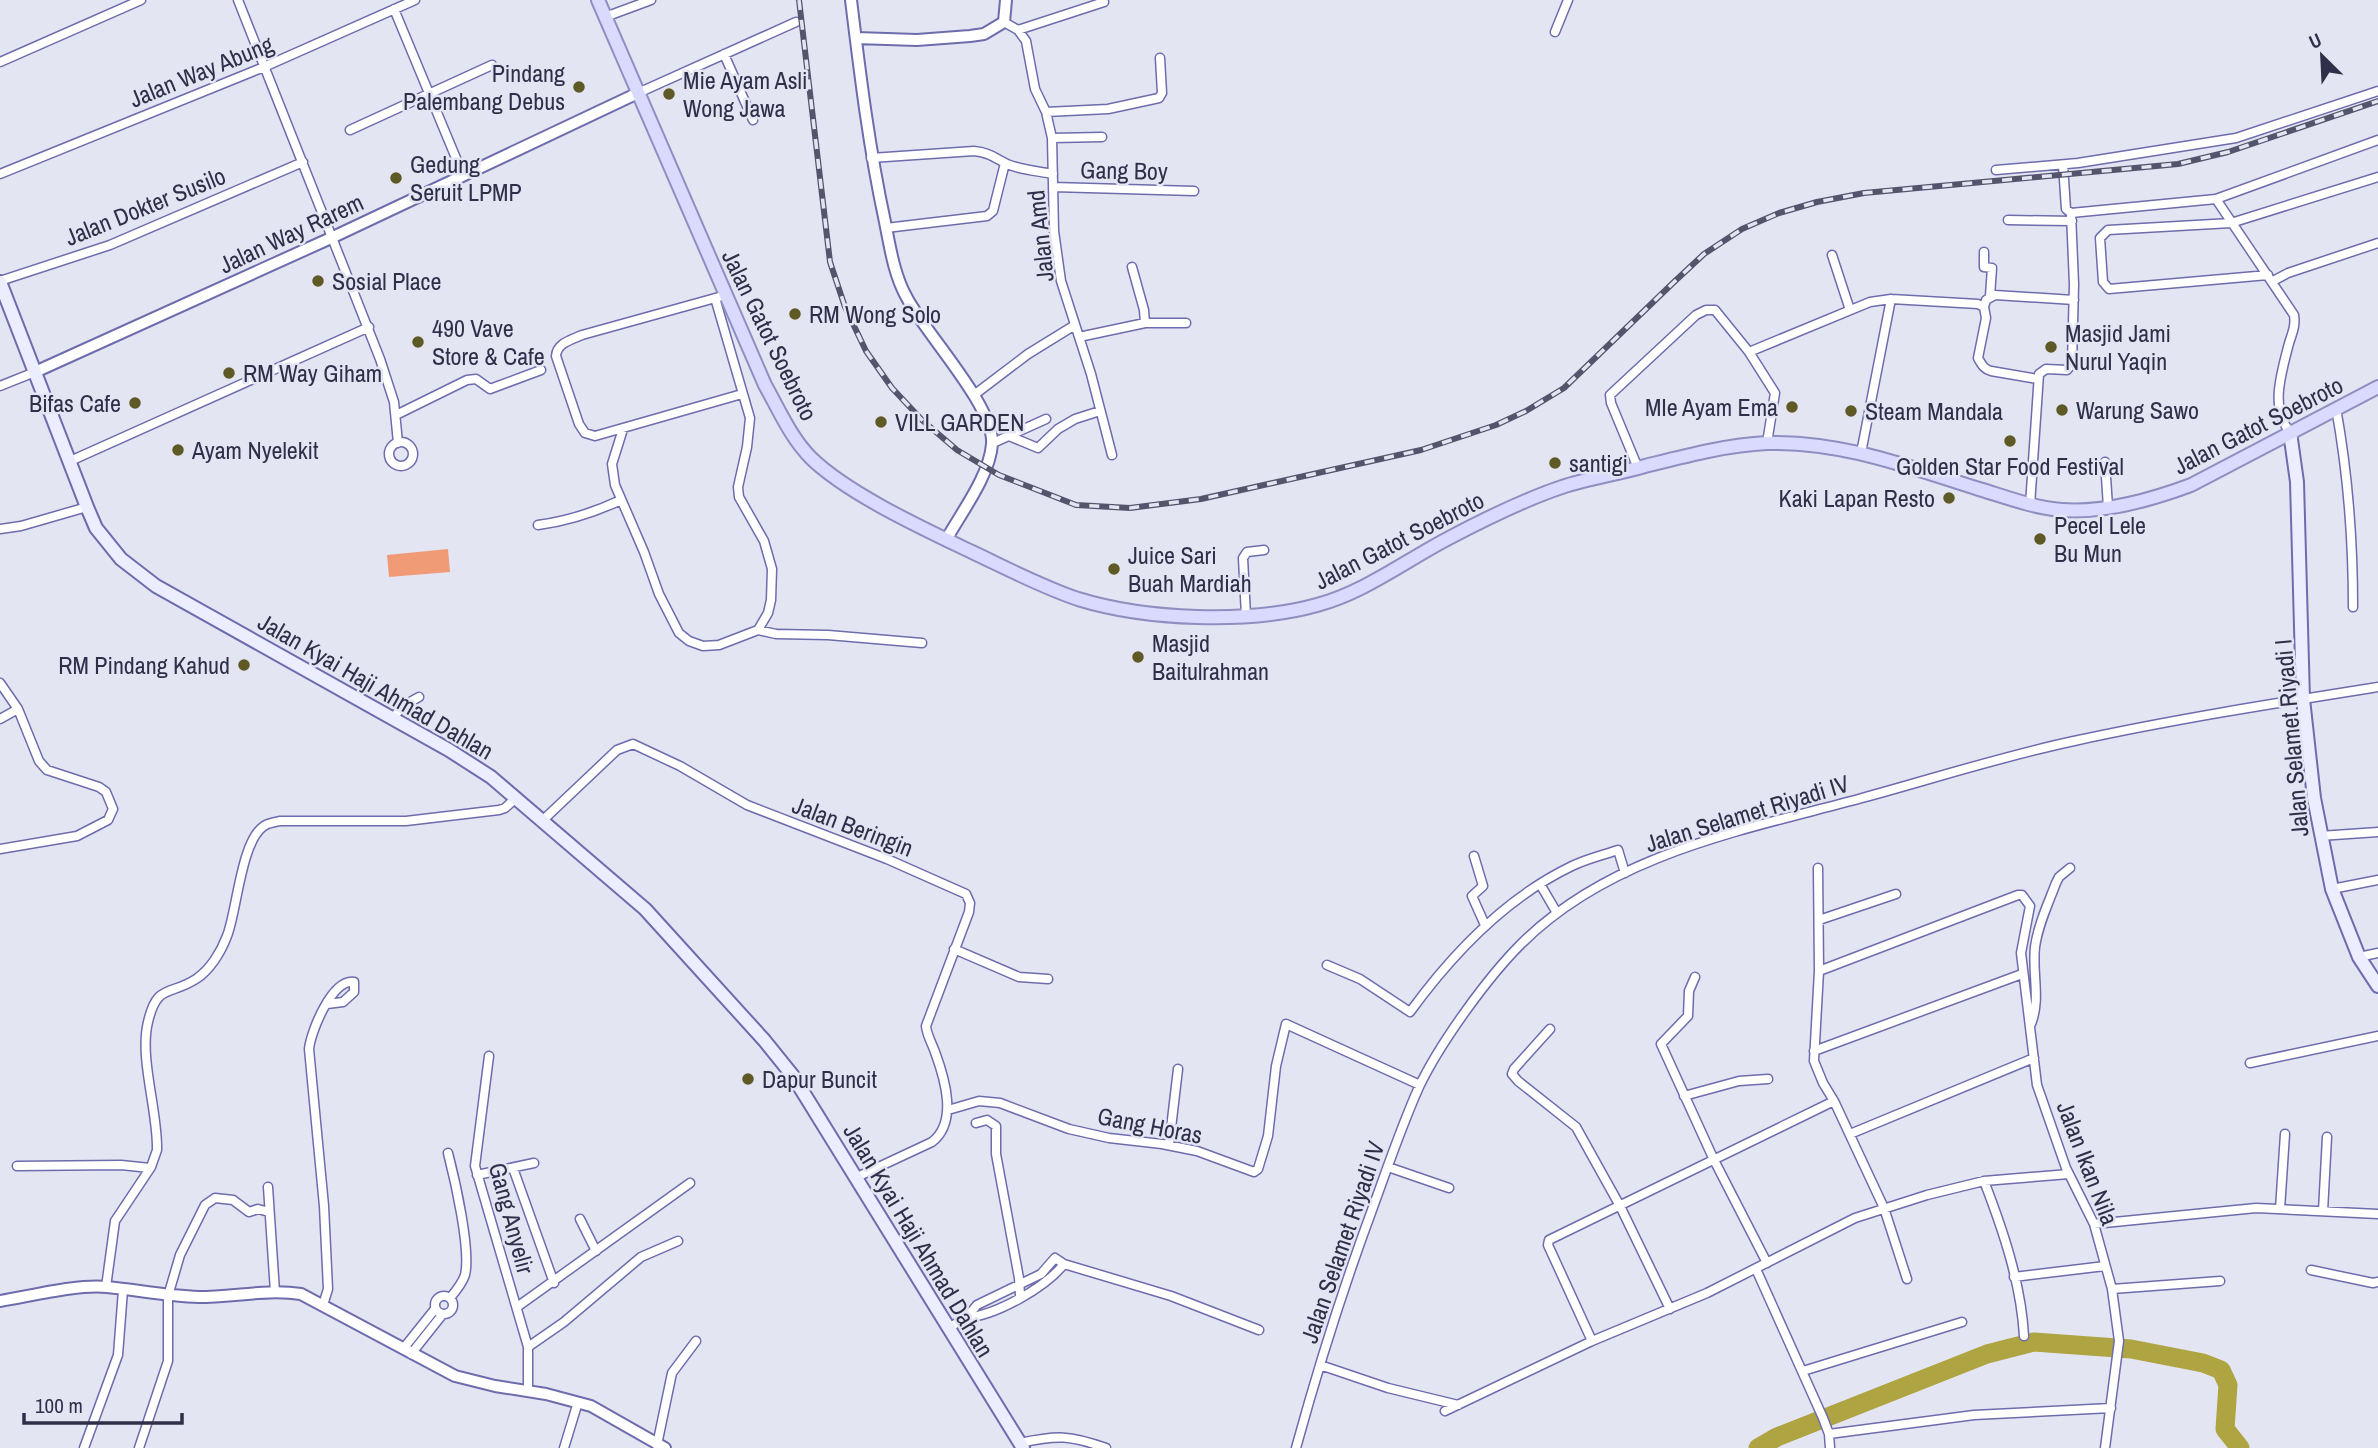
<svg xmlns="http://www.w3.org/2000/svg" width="2378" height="1448" viewBox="0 0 2378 1448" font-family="'Archivo Narrow',sans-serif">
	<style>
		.green { fill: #f09b76 }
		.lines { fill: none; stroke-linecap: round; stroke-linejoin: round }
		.river { stroke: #aea441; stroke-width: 19 }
		.minor-casing { stroke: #6d6cac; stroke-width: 11 }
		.tertiary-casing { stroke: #6d6cac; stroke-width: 14 }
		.secondary-casing { stroke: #6d6cac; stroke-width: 16 }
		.primary-casing { stroke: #8e8fc0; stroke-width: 16 }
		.minor { stroke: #fff; stroke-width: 8 }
		.tertiary { stroke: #fff; stroke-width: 10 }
		.secondary { stroke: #ecedff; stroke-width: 12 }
		.primary { stroke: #dadaff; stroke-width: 12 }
		.rail-casing { stroke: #54546c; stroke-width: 6 }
		.rail { stroke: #e4e5f3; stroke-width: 3.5; stroke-dasharray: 10; stroke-linecap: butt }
		.poi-dot { fill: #5e5925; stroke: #e4e5f3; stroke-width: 2.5 }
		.labels { text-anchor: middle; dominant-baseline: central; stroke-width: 5; stroke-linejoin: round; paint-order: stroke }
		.street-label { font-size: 24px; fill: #2f2f4a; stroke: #e4e5f3 }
		.poi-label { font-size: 24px; fill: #2f2f4a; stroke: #e4e5f3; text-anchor: start }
	</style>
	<rect width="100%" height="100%" fill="#e4e5f3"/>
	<path class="green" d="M448,549L450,572L389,577L387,555Z"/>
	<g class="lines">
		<path class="river" d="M1758,1448L1777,1437L1987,1354L2034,1342L2131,1349L2203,1363L2221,1370L2228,1385L2225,1429L2240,1448"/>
		<g class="minor-casing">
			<path id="minor" d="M238,0L380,359L394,402L398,443
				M394,9L463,175
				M605,17L651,0
				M1004,22L1018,30L1026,41L1035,89L1046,112L1052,138L1054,231L1061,281L1091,374L1112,455
				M1018,30L1104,2
				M1555,32L1568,0
				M724,54L753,120
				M0,62L141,0
				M638,93L796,22
				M1046,112L1108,109L1159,98L1162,93L1160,58
				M350,130L492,65
				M1052,138L1102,137
				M871,158L974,151C988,152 995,158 1007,164C1021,170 1038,171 1053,174
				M2063,165L2066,209L2071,213
				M1996,170L2078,163L2236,138L2378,91
				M0,174L264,67L415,0
				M1053,187L1194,191
				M2216,199L2294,315C2296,328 2291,335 2288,347C2281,375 2270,408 2290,432
				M2071,213L2216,199L2378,140
				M2008,220L2072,221
				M886,228L987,216L993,211L1005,163
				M1984,252V267L1992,268L1990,296
				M1832,255L1850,310
				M2268,275L2109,289L2103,282L2100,238L2108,230L2231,223L2378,177
				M0,281L110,245L303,162
				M2273,281L2288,273L2378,243
				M719,297L582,335C571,340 557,343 556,356L579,424L585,433L595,436L742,394
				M1145,323H1186
				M1079,337L1145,323L1144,310L1132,267
				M1749,352L1870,302L1891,299L1978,304L1984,307
				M2038,379L1991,371C1984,369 1982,365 1978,358L1986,318L1984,307L1986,300L1995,295L2074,300
				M0,386L35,372
				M974,395L1028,354L1075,325
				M2336,408C2348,474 2353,539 2353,607
				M396,415L467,380L476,379L490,389L541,370
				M623,429L612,464L615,485L644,552L659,594L679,633L689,641L703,646L719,645L758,630L768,613L771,600L772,569L764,541L739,497L738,487L747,447L750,418L715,298
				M1009,436L1038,448L1058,429L1075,419L1100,411
				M389 454a12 12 0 1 1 24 0a12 12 0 1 1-24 0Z
				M993,443L1046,419
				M1861,453L1891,299
				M68,462L369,327
				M2105,462L2108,507
				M1638,468L1611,403L1610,395L1696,315L1706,310H1715L1749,352L1775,393L1767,443
				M2030,505L2039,374L2046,369L2067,370L2072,364L2074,284L2071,213
				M538,525C569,521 593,513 621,500
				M0,529L21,526L87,507
				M1246,616L1243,558L1247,552L1264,550
				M758,630L776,634L828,635L922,643
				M0,683L18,709L39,761L47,770L99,787L106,792L113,809L108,820L77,836L0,849
				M0,719L18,709
				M392,719L403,706L419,697
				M541,822L617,750L633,744L680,766L747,805L887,859L966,894L970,903L969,912L926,1026C927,1036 932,1043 935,1052C945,1079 958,1122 932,1142L855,1178
				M2320,836L2378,832
				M1474,856L1483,886L1472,896L1485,925
				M1818,868L1819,971L1814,1061L1823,1083L1834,1101L1884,1208L1907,1279
				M1540,884L1557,913
				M2332,889L2378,880
				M1819,920L1896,894
				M954,949L1019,977L1048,979
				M2359,957L2378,953
				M1327,965L1360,979L1410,1012C1453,953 1505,898 1572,866C1586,859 1603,855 1618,850L1625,873
				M1819,971L2018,895H2022L2030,906L2021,953L2037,1085L2066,1168L2094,1224L2112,1289L2119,1341L2105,1448
				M1695,977L1689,991L1688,1016L1661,1044L1714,1160L1767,1263
				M2031,1024C2041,999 2032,974 2035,947C2038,925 2048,904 2056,883L2059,877L2070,868
				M1550,1029L1514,1069L1512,1074L1518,1081L1576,1127L1620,1206L1670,1309
				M1814,1051L2022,974
				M489,1056L475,1166L528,1347V1390
				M2250,1063L2378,1036
				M1684,1096L1739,1081L1768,1079
				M948,1110L979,1101L1000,1103L1069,1129L1109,1138L1162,1144L1197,1151L1254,1172L1258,1169L1268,1136L1276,1066L1286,1024L1420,1085
				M976,1123L987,1120L996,1126V1154L1019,1278L1020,1296
				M1850,1134L2034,1058
				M1169,1145L1178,1069
				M448,1153C455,1180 471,1250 465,1275C462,1284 456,1291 450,1298
				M17,1166L121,1165L150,1168
				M1388,1167L1449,1188
				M513,1168L554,1283
				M477,1175L534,1163
				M1984,1181C2003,1230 2021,1283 2024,1336
				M268,1187L275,1292
				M2280,1209L2285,1134
				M2323,1211L2327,1137
				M580,1219L596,1251
				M2094,1224L2256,1208L2378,1214
				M1756,1269L1823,1418L1829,1434L1830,1448
				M2311,1270L2373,1283L2378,1282
				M2014,1277L2105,1266
				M106,1287L115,1221L151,1167L157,1150C158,1111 139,1058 148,1022C157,983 170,996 196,979C210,970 221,952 227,936C237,911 241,841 264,826C268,823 275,822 280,821H406L499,810L505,808L515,799
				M2112,1289L2220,1281
				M435 1305a9 9 0 1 1 18 0a9 9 0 1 1-18 0Z
				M323,1305L328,1289L324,1206L309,1049C311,1031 332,979 354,982V992L343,1002L327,1004
				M517,1307L690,1183
				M966,1318C996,1315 1045,1288 1064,1264
				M948,1328L966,1318L977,1305L1041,1274L1055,1258L1064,1264L1171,1296L1259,1330
				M1592,1341L1548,1245L1549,1240L1834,1101
				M528,1347L564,1322L641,1257L678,1241
				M403,1349L435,1309
				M411,1354L442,1315
				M1320,1365L1388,1388L1458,1405
				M1803,1371L1962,1322
				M1445,1411L1592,1341L1707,1293L1855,1218L1927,1195L1984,1181L2069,1174
				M1829,1434L1974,1415L2111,1408
				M1020,1443C1057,1435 1070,1435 1106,1448
				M657,1445L672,1373L696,1341
				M84,1448L118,1355L123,1290
				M139,1448L168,1361V1296L180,1255L205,1205L215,1198L233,1200L249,1212L258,1209L269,1212
				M564,1448L578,1402
				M1296,1448C1318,1368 1343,1288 1372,1210C1387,1169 1401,1127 1419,1087C1440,1043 1487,978 1521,944C1611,854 1744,830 1862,798C1932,779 2003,756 2074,741C2175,719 2277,703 2378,687"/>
		</g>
		<g class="tertiary-casing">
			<path id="tertiary" d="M851,0C860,74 869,148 885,222C890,247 894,275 907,298C925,333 995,407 992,444C990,475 961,513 946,540
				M856,38L917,40L970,36L984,34L1004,22L1006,0
				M35,372L331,238L638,93
				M0,1301C31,1296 77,1284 107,1287C138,1290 167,1296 199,1297C233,1297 267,1289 301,1294L455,1376L495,1386L546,1394L591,1406L665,1448"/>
		</g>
		<g class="secondary-casing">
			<path id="secondary" d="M0,282L87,507L96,528L121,559L156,586L449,750L491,777L645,909L764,1040L793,1076L1023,1448
				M2290,432L2297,482L2303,699L2314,798L2332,889L2359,957L2378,986"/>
		</g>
		<g class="primary-casing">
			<path id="primary" d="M598,0L765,385C779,410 791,438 811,458C848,494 924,529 972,552C1006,568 1042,587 1078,599C1146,620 1249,624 1317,605C1365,592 1405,561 1449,538C1485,519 1523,500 1562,487C1589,478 1618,474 1645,466C1685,456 1726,445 1767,443C1842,441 1909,467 1979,489C2006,497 2034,508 2062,510C2105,513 2151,500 2191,485L2378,387"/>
		</g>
		<use href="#minor" class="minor"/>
		<use href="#tertiary" class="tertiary"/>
		<use href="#secondary" class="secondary"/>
		<use href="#primary" class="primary"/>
		<g class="rail-casing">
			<path id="rail" d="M799,0L830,262L845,307L866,351L892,388L922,420L957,450L999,475L1076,505L1130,508L1201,499L1421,450L1496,425L1526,411L1564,388L1674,282L1704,254L1742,229L1779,213L1817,202L1864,193L2178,164L2228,152L2378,101"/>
		</g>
		<use href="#rail" class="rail"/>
	</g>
	<g class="poi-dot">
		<circle cx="579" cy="87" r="7"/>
		<circle cx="669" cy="94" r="7"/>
		<circle cx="396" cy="178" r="7"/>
		<circle cx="318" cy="281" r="7"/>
		<circle cx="795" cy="314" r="7"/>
		<circle cx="418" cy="342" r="7"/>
		<circle cx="2051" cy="347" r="7"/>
		<circle cx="229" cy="373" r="7"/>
		<circle cx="135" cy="403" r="7"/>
		<circle cx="1792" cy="407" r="7"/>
		<circle cx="2062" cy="410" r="7"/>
		<circle cx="1851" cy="411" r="7"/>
		<circle cx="881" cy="422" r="7"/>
		<circle cx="2010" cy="441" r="7"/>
		<circle cx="178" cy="450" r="7"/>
		<circle cx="1555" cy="463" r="7"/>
		<circle cx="1949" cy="498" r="7"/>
		<circle cx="2040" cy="539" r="7"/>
		<circle cx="1114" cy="569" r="7"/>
		<circle cx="1138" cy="657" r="7"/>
		<circle cx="244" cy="665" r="7"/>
		<circle cx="748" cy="1079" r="7"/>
	</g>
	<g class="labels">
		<g class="street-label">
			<text transform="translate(201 71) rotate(-22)">Jalan Way Abung</text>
			<text transform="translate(1124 170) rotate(1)">Gang Boy</text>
			<text transform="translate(145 206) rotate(-22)">Jalan Dokter Susilo</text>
			<text transform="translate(291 233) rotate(-25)">Jalan Way Rarem</text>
			<text transform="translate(1040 236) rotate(-96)">Jalan Amd</text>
			<text transform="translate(770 335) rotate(64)">Jalan Gatot Soebroto</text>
			<text transform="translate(2258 425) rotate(-27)">Jalan Gatot Soebroto</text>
			<text transform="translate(1399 540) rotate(-27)">Jalan Gatot Soebroto</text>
			<text transform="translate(376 686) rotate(30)">Jalan Kyai Haji Ahmad Dahlan</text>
			<text transform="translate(2291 738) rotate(-95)">Jalan Selamet Riyadi I</text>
			<text transform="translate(1747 813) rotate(-17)">Jalan Selamet Riyadi IV</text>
			<text transform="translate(853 826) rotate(21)">Jalan Beringin</text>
			<text transform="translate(1150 1125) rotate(11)">Gang Horas</text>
			<text transform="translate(2088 1163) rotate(69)">Jalan Ikan Nila</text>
			<text transform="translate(512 1218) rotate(75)">Gang Anyelir</text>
			<text transform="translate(919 1240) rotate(59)">Jalan Kyai Haji Ahmad Dahlan</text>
			<text transform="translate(1342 1242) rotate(-71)">Jalan Selamet Riyadi IV</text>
		</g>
		<g class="poi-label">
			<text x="565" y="73" text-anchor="end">Pindang<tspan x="565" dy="28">Palembang Debus</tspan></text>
			<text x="683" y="80">Mie Ayam Asli<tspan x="683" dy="28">Wong Jawa</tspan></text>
			<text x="410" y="164">Gedung<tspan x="410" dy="28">Seruit LPMP</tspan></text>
			<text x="332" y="281">Sosial Place</text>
			<text x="809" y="314">RM Wong Solo</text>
			<text x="432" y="328">490 Vave<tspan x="432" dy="28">Store &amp; Cafe</tspan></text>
			<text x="2065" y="333">Masjid Jami<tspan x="2065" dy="28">Nurul Yaqin</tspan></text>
			<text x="243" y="373">RM Way Giham</text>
			<text x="121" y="403" text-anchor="end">Bifas Cafe</text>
			<text x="1778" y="407" text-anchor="end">MIe Ayam Ema</text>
			<text x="2076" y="410">Warung Sawo</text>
			<text x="1865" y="411">Steam Mandala</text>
			<text x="895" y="422">VILL GARDEN</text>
			<text x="192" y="450">Ayam Nyelekit</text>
			<text x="1569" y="463">santigi</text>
			<text x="2010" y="466" text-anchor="middle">Golden Star Food Festival</text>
			<text x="1935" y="498" text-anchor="end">Kaki Lapan Resto</text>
			<text x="2054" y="525">Pecel Lele<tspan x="2054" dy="28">Bu Mun</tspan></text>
			<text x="1128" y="555">Juice Sari<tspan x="1128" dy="28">Buah Mardiah</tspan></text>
			<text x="1152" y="643">Masjid<tspan x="1152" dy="28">Baitulrahman</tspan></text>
			<text x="230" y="665" text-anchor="end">RM Pindang Kahud</text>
			<text x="762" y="1079">Dapur Buncit</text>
		</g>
	</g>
	<g transform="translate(2322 56) rotate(336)" stroke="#e4e5f3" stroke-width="5" paint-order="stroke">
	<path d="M0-5L12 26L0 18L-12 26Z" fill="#2f2f4a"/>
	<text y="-10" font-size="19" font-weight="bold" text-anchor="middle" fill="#2f2f4a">U</text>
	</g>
	<path d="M24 1413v10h158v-10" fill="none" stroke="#2f2f4a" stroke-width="3.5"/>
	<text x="35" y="1413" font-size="21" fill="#2f2f4a" stroke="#e4e5f3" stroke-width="5" paint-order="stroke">100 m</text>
</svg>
